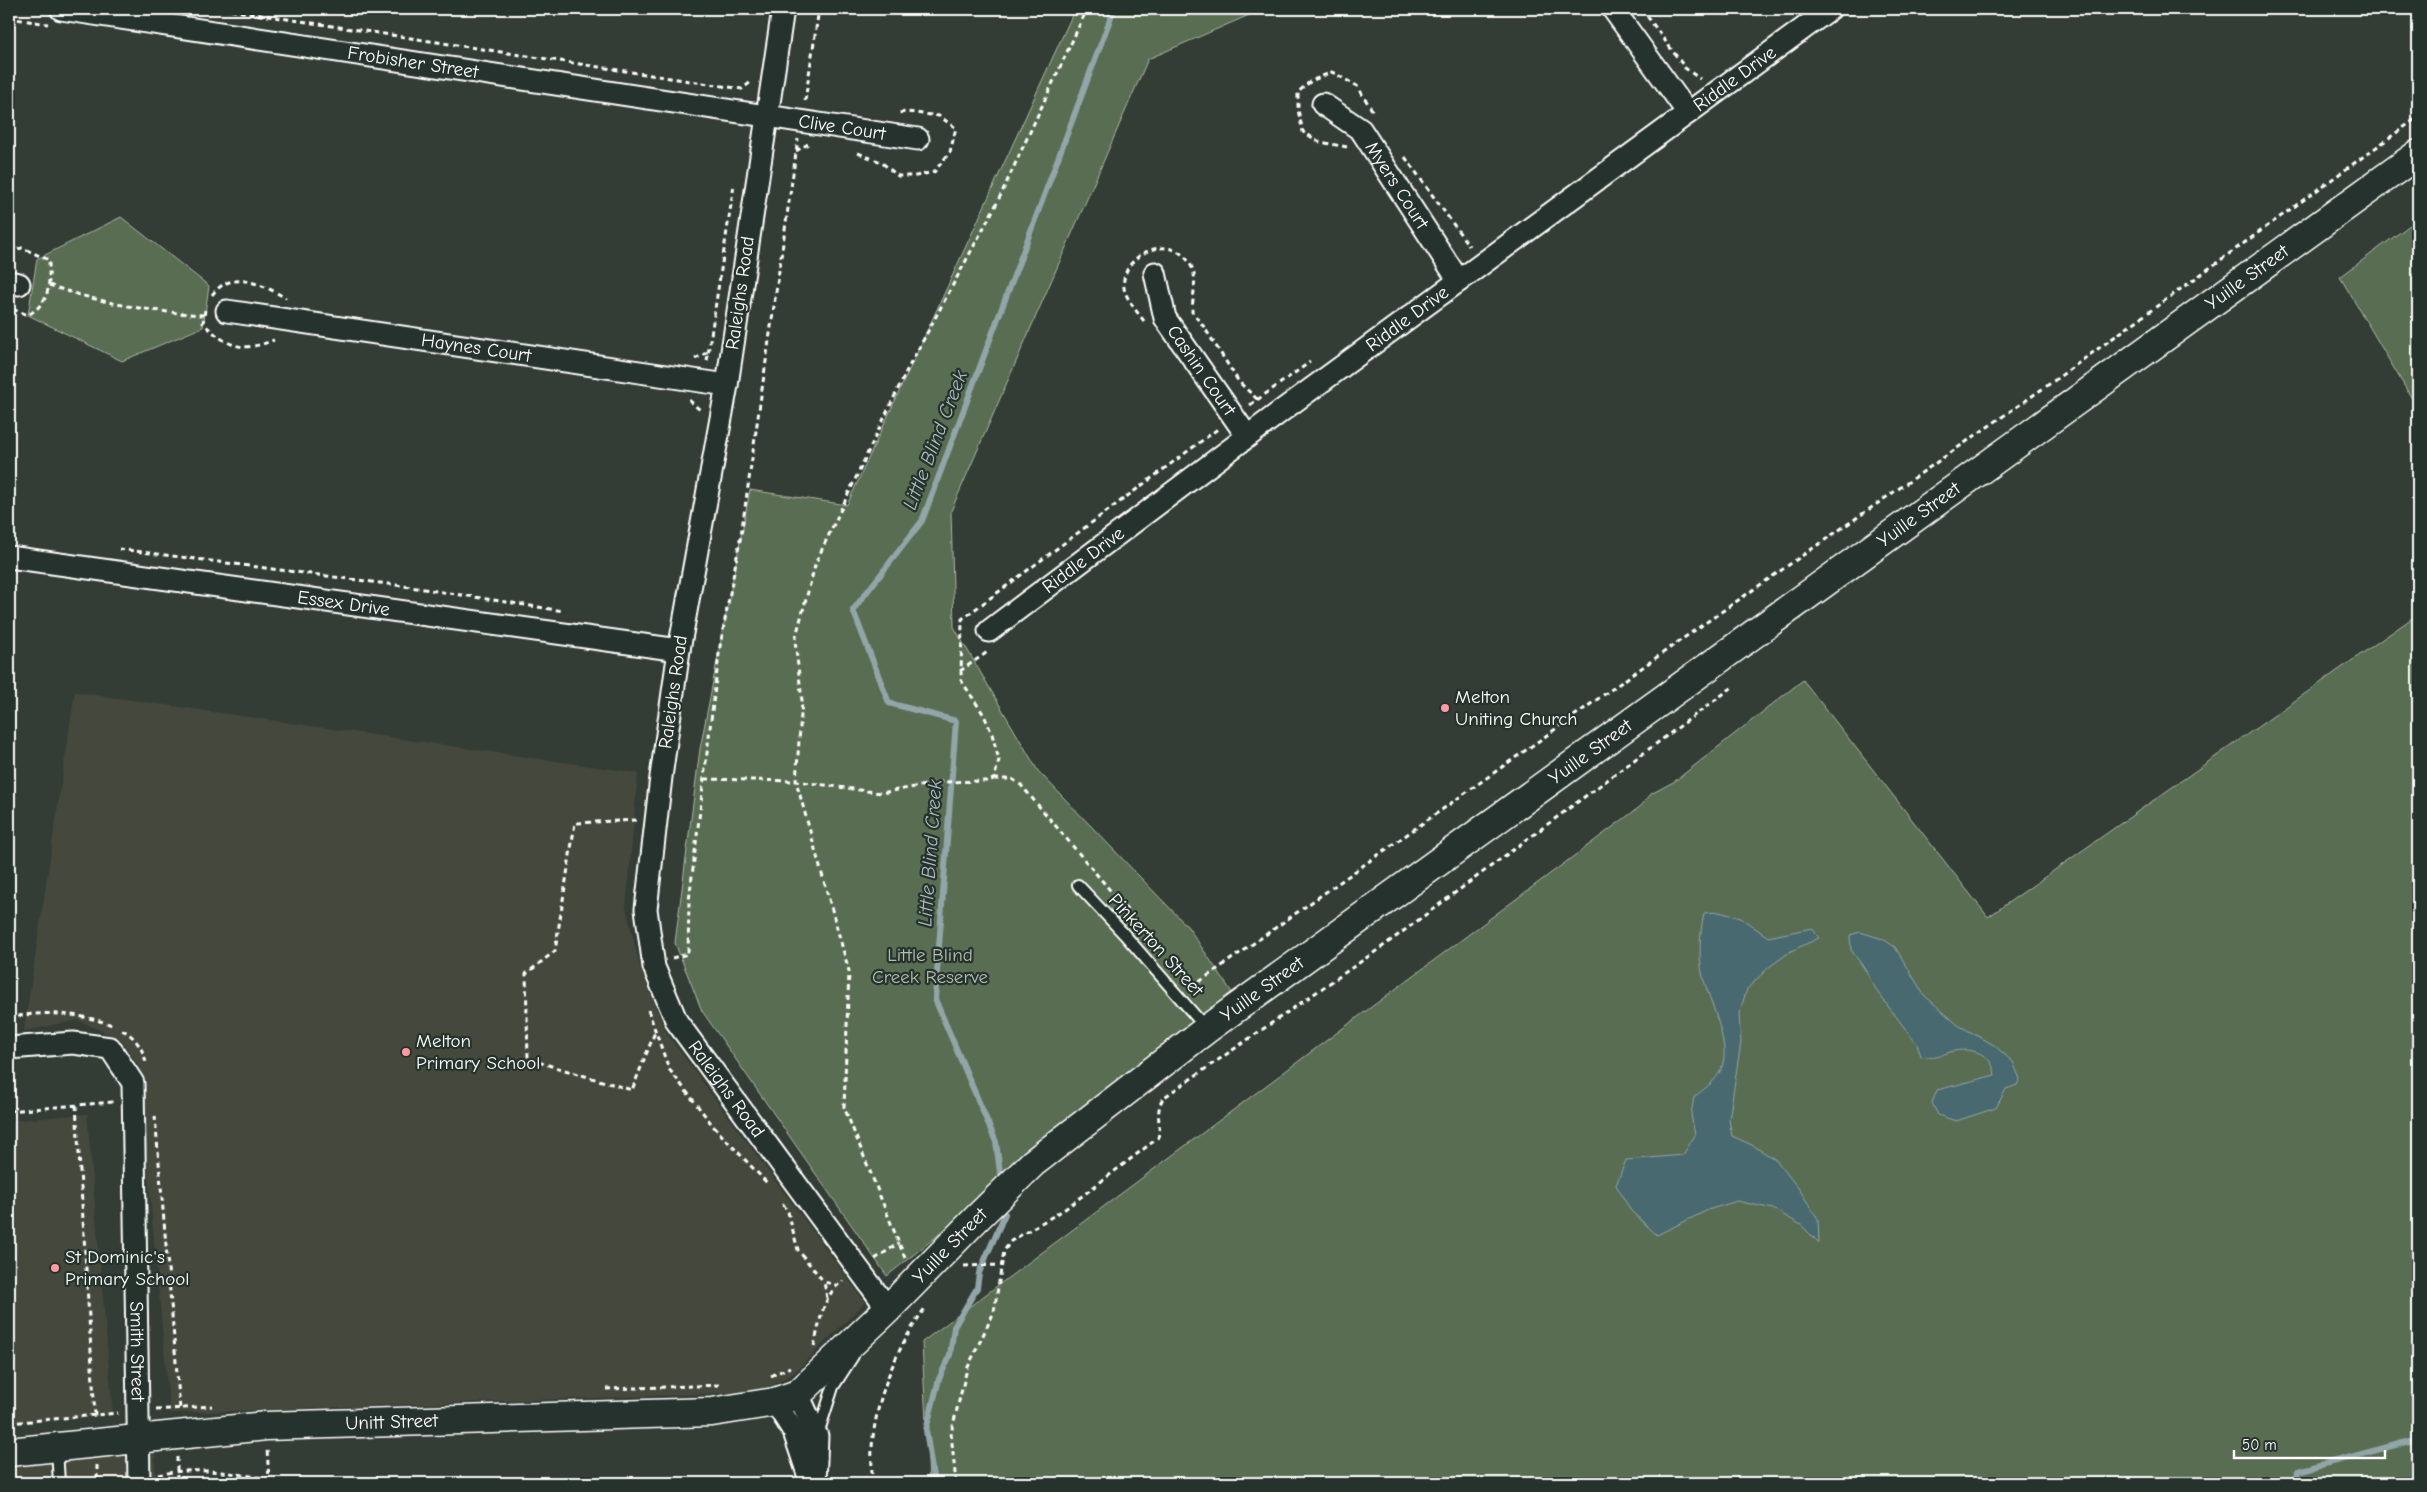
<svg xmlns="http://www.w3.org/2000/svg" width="2427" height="1492" viewBox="0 0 2427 1492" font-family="'Comic Neue',sans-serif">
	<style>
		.built { fill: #44493e }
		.green { fill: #596d51; stroke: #acb6a8 }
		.water { fill: #496970; stroke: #92a5a9 }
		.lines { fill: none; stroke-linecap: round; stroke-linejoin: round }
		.stream { stroke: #92a5a9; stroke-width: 6 }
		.lane-casing { stroke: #fff; stroke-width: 14 }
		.street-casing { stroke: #fff; stroke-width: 25 }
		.secondary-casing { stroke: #fff; stroke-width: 31 }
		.path { stroke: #fff; stroke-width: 3; stroke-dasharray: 5 4; stroke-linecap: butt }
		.lane { stroke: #26332d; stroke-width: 10 }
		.street { stroke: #26332d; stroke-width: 21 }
		.secondary { stroke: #26332d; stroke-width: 28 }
		.poi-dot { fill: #ff9aa2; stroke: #26332d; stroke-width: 2 }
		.labels { text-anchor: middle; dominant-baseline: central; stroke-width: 4.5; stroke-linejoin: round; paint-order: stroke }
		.street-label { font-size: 19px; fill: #fff; stroke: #26332d }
		.poi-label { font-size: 19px; fill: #fff; stroke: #26332d; text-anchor: start }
		.park-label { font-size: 19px; fill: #b4bdb1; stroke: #26332d }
		.water-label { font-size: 20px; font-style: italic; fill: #adbcbf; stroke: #26332d }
	</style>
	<rect width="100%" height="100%" fill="#343d35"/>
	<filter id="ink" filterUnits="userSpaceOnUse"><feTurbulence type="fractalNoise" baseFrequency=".02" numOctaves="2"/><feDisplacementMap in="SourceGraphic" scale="10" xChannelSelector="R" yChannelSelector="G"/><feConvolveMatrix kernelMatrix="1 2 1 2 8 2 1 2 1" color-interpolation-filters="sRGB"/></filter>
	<g filter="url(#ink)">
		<path class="built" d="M75,692L638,773L626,908L641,971L667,1034L865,1302L794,1373L761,1392L170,1413L138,1065L121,1040L78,1020L24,1031Z
			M87,1114L113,1415L9,1424V1121Z
			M155,1448V1483H9V1462Z"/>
		<path class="green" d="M1075,9H1263L1148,59L951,511L954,627L1038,771L1188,927L1235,997L887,1276L702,1011L675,943L700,749L750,490L847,505Z
			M121,217L209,286L203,327L122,361L28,315L37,259Z
			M2418,219V409L2340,277Z
			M2418,614V1483H929L922,1342L1641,806L1651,794L1675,781L1803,680L1988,917Z"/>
		<path class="water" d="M1719,912L1741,918L1768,937L1812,928L1819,938L1791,951L1768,968L1747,989L1739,1014L1741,1042L1729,1120L1732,1136L1754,1146L1776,1160L1799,1189L1818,1219L1819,1243L1801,1225L1773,1209L1737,1201L1708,1210L1657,1235L1631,1211L1616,1185L1626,1160L1683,1155L1695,1135L1691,1114L1694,1097C1705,1088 1720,1079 1723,1063C1729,1041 1709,999 1703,977C1698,959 1700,931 1704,913Z
			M1860,932L1883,939L1895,947L1924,995L1958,1025L1994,1045L2013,1062L2020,1079L2017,1085L2006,1089L1996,1108L1956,1121L1938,1115L1932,1103L1937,1090L1995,1075C1992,1051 1967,1046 1947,1053C1943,1054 1940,1057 1936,1057C1932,1058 1925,1057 1921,1056L1917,1044L1878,993L1864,968L1851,950L1850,935Z"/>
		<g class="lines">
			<path class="stream" d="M1000,1172L996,1142L935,999L956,721L889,703L853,610L922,521L1114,9
				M934,1483L926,1430L939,1379L950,1355L954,1327L977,1288L979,1273L1005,1214
				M2296,1483L2298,1471L2418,1439"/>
			<g class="lane-casing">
				<path id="lane" d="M1078,885L1124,934L1206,1028
					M818,1434L833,1387L853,1356
					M57,1449L59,1483"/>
			</g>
			<g class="street-casing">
				<g id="street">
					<path id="s1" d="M61,9L918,139"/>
					<path id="s2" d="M783,9L727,385L679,650L661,777L646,909L654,967L677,1022L888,1309"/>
					<path d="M1613,9L1688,113"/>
					<path id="s3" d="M1323,104L1361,130L1459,281"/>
					<path id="s4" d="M1155,273L1165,318L1247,436"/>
					<path d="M9,282L19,284"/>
					<path id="s5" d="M227,311L727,385"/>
					<path id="s6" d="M9,557L679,650"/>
					<path id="s7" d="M989,631L1284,409L1830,9"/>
					<path id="s8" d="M9,1048L73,1043L110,1048L133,1083L139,1483"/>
					<path d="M798,1394L817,1436L815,1483"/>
					<path d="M775,1402L794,1432L811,1483"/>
				</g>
			</g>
			<g class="secondary-casing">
				<g id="secondary">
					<path id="s9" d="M9,1452L266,1426L712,1412L775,1402L798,1394L888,1309L976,1219L1033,1163L1207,1029L2418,154"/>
				</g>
			</g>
			<path class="path" d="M222,9L742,89L751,82
				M1642,9L1685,68L1700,79
				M1850,14L1858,9
				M9,18L48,24
				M805,101L819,9
				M1347,147L1320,142L1303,132L1298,110V92L1311,81L1332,72L1357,86L1374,113
				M796,151L808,144
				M858,153L881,162L898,176H916L934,172L950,152L956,128L939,116L907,112L897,113
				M1405,157L1469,246
				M9,251L22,248L49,260C49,284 52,301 28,315L9,308
				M49,285C99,303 152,312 204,315
				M212,295C232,268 263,285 286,298
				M205,310L203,323C228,347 241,353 274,340
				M1144,321C1137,312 1129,302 1125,292C1114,257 1175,225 1193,270C1197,281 1192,301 1192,312L1204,327L1239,382L1258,400
				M695,359L708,352
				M707,361L734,185
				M689,400L700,410
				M1250,405L1310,362
				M119,549L411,587L563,611
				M960,671L989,651
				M705,779L796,781L881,793L942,782L986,781L994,779L999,760L992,734L984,715L961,680L962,619L1219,428
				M994,779H1012L1021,785L1159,948
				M636,820L575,823L555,951L526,974L528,1059L632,1090L655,1032
				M672,958L688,954L689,901L720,646L741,535L798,139
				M1192,987L1688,635L2048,385L2418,117
				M648,1010L669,1069L714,1127L769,1185
				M9,1018C41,1010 83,1013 114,1026
				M122,1030C134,1035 144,1050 146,1063
				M76,1105L95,1416
				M9,1111L113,1102
				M155,1116L180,1409
				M783,1204L788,1212L798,1250L824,1282
				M905,1258L844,1107L849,971L796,781L802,701L795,640L816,562L906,372L997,203L1087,9
				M875,1259L899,1243
				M964,1266L1001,1265
				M827,1298L824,1282L836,1285
				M814,1346C820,1323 822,1295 843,1281
				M771,1376L790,1367
				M606,1389L722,1385
				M156,1410L212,1406
				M9,1423L118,1413
				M177,1457V1483
				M97,1465V1483
				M158,1475C195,1466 232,1473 269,1479L267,1449
				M97,1483L120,1481
				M872,1483C872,1468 871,1452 873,1437C879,1390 898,1346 925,1308
				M956,1483L951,1433L967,1369L994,1312L1004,1251L1011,1241L1065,1209L1158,1138C1162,1121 1154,1116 1163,1098L1382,947L1734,686"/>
			<use href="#lane" class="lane"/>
			<use href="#street" class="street"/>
			<use href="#secondary" class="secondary"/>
		</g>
	</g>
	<g class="poi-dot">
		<circle cx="1445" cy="708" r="5"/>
		<circle cx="406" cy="1052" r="5"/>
		<circle cx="55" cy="1268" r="5"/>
	</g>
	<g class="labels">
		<g class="street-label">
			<text stroke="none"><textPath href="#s1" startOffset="356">Frobisher Street</textPath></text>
			<text stroke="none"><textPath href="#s7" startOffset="928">Riddle Drive</textPath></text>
			<text stroke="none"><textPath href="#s1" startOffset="790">Clive Court</textPath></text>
			<text stroke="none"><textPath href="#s3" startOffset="112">Myers Court</textPath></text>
			<text stroke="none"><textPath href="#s9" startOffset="2625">Yuille Street</textPath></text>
			<text transform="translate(740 293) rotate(-82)">Raleighs Road</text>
			<text stroke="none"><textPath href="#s7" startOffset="522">Riddle Drive</textPath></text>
			<text stroke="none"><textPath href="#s5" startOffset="252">Haynes Court</textPath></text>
			<text stroke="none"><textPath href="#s4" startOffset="110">Cashin Court</textPath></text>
			<text stroke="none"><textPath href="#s9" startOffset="2220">Yuille Street</textPath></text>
			<text stroke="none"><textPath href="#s7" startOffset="118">Riddle Drive</textPath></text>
			<text stroke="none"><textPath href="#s6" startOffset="338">Essex Drive</textPath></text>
			<text transform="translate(673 692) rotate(-82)">Raleighs Road</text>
			<text stroke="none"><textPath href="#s9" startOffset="1815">Yuille Street</textPath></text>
			<text transform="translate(1156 945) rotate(48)">Pinkerton Street</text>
			<text stroke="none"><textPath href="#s9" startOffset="1410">Yuille Street</textPath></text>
			<text stroke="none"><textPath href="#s2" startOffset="1112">Raleighs Road</textPath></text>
			<text stroke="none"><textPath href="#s9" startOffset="1005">Yuille Street</textPath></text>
			<text stroke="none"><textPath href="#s8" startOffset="412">Smith Street</textPath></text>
			<text stroke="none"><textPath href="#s9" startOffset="384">Unitt Street</textPath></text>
		</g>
		<g class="poi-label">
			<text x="1455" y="697">Melton<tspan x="1455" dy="22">Uniting Church</tspan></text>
			<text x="416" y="1041">Melton<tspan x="416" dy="22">Primary School</tspan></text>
			<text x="65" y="1257">St Dominic's<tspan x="65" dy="22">Primary School</tspan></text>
		</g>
		<g class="park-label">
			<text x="930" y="955">Little Blind<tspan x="930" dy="22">Creek Reserve</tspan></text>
		</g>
		<g class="water-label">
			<text transform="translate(935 440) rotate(-69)">Little Blind Creek</text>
			<text transform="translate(930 853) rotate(-86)">Little Blind Creek</text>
		</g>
	</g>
	<rect width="2427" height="1492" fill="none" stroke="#26332d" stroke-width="30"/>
	<rect x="15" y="15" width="2397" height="1462" fill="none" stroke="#fff" stroke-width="2" filter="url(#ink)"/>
	<path d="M2234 1450v8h151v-8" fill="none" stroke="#ffffff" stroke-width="2.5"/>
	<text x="2242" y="1450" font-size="15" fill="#ffffff" stroke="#26332d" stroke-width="4" paint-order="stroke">50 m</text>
</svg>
